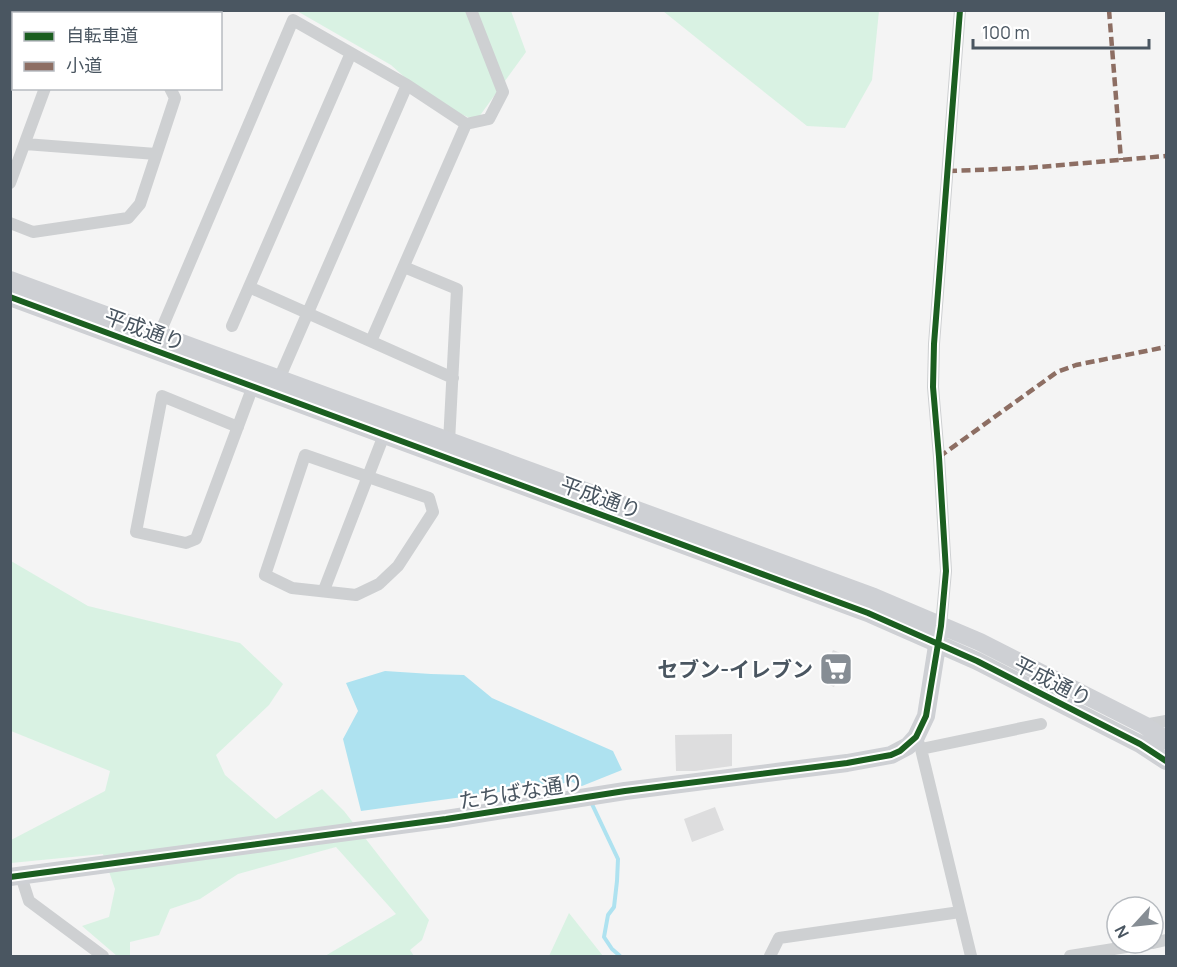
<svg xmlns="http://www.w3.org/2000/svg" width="1177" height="967" viewBox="0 0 1177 967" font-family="Manrope,'Noto Sans JP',sans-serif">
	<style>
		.green { fill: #d9f2e3 }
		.water { fill: #aee2f0 }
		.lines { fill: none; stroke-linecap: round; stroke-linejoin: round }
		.stream { stroke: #aee2f0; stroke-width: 4 }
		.building { fill: #ddddde }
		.street { stroke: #ced0d2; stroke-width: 12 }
		.secondary { stroke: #ced0d4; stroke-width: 18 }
		.quiet { stroke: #8d6e63; stroke-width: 4.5; stroke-dasharray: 9 4.5; stroke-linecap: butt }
		.cycleway-casing { stroke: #fff; stroke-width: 10 }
		.cycleway { stroke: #1b5e20; stroke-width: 6 }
		.labels { text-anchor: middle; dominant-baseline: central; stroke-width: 4.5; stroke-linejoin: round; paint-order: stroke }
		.street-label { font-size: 21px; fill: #4a5661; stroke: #fff }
		.poi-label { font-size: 21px; font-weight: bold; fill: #4a5661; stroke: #fff; text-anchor: end }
	</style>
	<rect width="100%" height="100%" fill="#f4f4f4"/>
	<path class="green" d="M297,11H511L526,52L476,121L429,99L391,65Z
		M663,11H879L872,80L845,128L807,126L719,56Z
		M11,561L88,606L240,643L283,684L269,705L216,755L225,775L276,819L322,789L344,811L429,920L422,940L410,950L414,956H325L396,914L336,847L238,874L200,899L170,909L159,935L130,942V956H117L82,926L109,917L115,889L103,854L11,863V840L105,791L110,771L11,731Z
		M569,913L603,956H549Z"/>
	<path class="water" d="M385,671L431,674L464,675L492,698L613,751L622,770L582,786L572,782L361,811L343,739L358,711L346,683Z"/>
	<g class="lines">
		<path class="stream" d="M591,802L618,859L617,881L614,907L608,915L604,937L612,949L620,956"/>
	</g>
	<path class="building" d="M833,650L848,656L834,687L820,681Z
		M732,734V766L695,771H676L675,735Z
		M715,807L724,830L692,842L684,819Z"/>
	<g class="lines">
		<path class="street" d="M56,14L57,10
			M466,124L489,119L503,92L471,10
			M25,144L156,154
			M10,183L45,88
			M10,223L33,232L128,218L140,204L175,98L170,88
			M404,267L457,289L449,442
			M249,287L453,378
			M232,326L351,53
			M159,335L293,20L407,85L466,124L371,341
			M279,379L407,85
			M238,427L162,396L136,532L186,543L196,539L253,386
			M305,455L429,498L433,512L398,566L379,584L356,595L292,588L265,575Z
			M324,590L384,435
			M941,626L946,571L939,457L933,387L934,344L960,10
			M1144,725L1166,721
			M916,737L921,749L971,956
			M921,749L1041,724
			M21,876L29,901L103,956
			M1153,943L1166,940
			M770,956L779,938L960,912
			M1070,956L1151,943"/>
		<path class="secondary" d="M10,280L874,597L980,642L1144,725L1166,740
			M10,297L868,613L977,661L1140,744L1166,761
			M10,877L446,819L625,791L847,763L891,755L908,746L916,737L926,716L939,633"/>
		<path class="quiet" d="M1109,10L1121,160
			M948,171L1027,168L1166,156
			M939,457L1057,372L1076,365L1166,347"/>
		<g class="cycleway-casing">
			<path id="cycleway" d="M10,297L868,613L977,661L1140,744L1166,761
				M10,877L446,819L625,791L847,763L891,755L900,751L916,737L926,716L941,626L946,571L939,457L933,387L934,344L960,10"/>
		</g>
		<use href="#cycleway" class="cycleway"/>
	</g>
	<defs>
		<g id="supermarket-square" transform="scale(1.725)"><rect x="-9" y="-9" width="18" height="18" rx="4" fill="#868d94" stroke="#fff"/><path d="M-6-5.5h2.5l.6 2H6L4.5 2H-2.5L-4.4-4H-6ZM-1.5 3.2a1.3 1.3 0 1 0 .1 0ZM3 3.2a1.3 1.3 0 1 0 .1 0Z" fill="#fff"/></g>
	</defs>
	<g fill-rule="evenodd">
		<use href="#supermarket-square" x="836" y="669"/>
	</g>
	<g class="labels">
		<g class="street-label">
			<text transform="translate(145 329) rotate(20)">平成通り</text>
			<text transform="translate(601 497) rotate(20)">平成通り</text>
			<text transform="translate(1053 681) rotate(27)">平成通り</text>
			<text transform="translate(521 791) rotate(-9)">たちばな通り</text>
		</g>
		<g class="poi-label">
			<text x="813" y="669">セブン-イレブン</text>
		</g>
	</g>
	<rect width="1177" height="967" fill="none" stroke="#4a5661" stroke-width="24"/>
	<rect x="12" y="12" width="210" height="78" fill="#ffffff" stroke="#b7bbc0" stroke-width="1.5"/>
	<rect x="24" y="32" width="30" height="9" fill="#1b5e20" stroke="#b7bbc0" stroke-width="1.5"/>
	<text x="66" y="42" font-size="18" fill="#4a5661">自転車道</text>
	<rect x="24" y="62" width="30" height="9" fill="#8d6e63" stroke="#b7bbc0" stroke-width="1.5"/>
	<text x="66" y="72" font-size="18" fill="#4a5661">小道</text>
	<g transform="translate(1135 925) rotate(243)"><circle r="28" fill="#ffffff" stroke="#b7bbc0" stroke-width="1.5"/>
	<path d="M0-4.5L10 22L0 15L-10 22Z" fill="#868d94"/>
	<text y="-9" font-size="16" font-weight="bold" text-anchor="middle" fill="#4a5661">N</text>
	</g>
	<path d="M973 39v9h176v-9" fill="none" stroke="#4a5661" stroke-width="3"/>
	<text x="982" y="39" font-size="18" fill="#4a5661" stroke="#ffffff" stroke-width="4.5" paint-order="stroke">100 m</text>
</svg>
